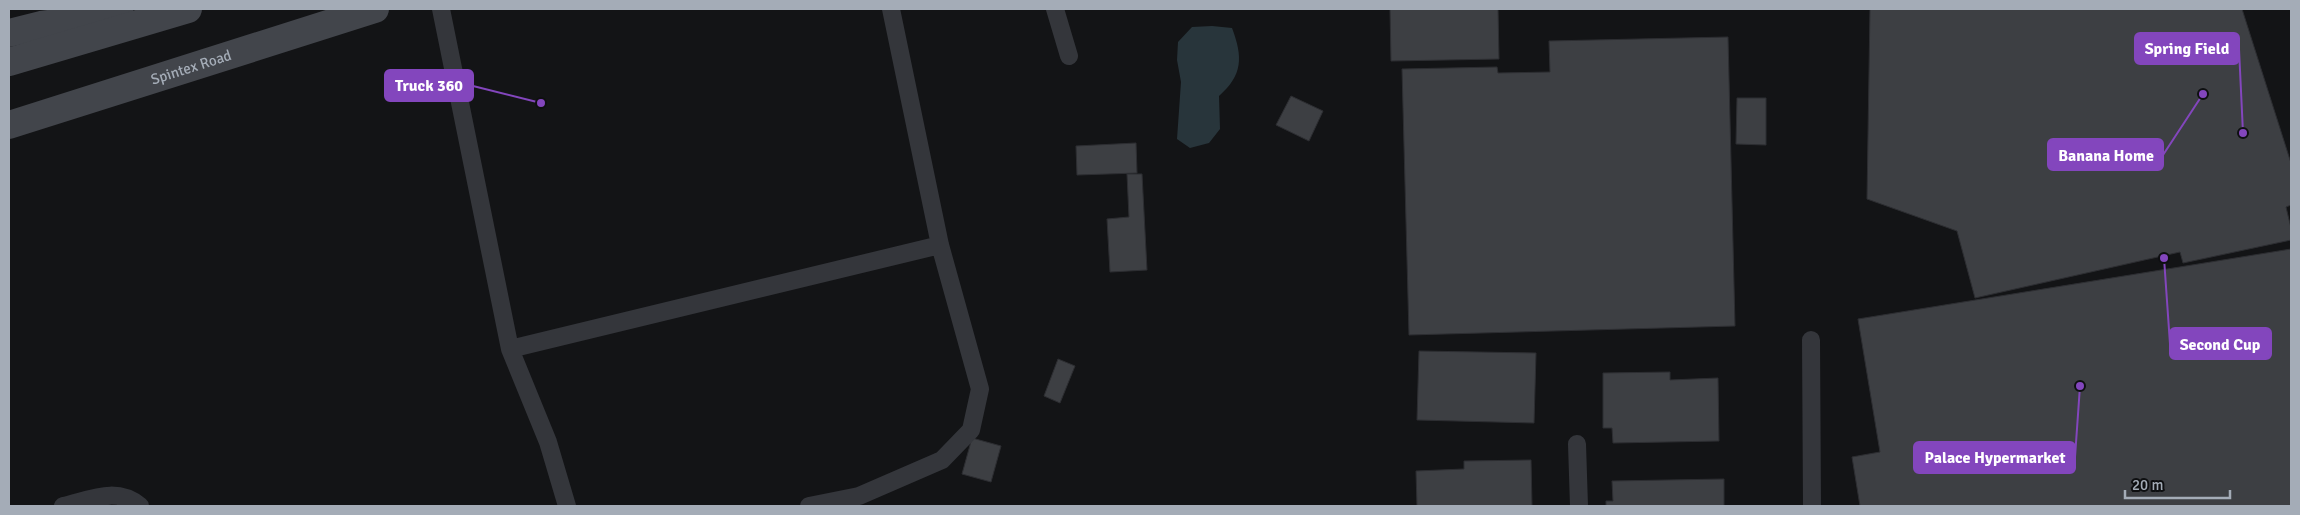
<svg xmlns="http://www.w3.org/2000/svg" width="2300" height="515" viewBox="0 0 2300 515" font-family="Signika,sans-serif">
	<style>
		.water { fill: #28353b }
		.building { fill: #3d3f43; stroke: #2d2e32 }
		.lines { fill: none; stroke-linecap: round; stroke-linejoin: round }
		.service { stroke: #34363b; stroke-width: 18 }
		.secondary { stroke: #42454b; stroke-width: 28 }
		.labels { text-anchor: middle; dominant-baseline: central; stroke-width: 4.5; stroke-linejoin: round; paint-order: stroke }
		.street-label { font-size: 15px; fill: #a4acb7; stroke: #0e0f11 }
		.leader { fill: none; stroke: #8346bd; stroke-width: 2 }
		.callout-dot { fill: #8346bd; stroke: #0e0f11; stroke-width: 2 }
		.callout { fill: #8346bd; stroke: #8346bd; stroke-width: 2 }
		.callout-label { font-size: 16px; text-anchor: middle; font-weight: bold; fill: #fff }
	</style>
	<rect width="100%" height="100%" fill="#131416"/>
	<path class="water" d="M1212,26L1232,28C1243,57 1243,75 1219,96L1220,129L1209,143L1190,148L1177,139L1181,82L1177,60L1178,42L1192,27Z"/>
	<path class="building" d="M1390,9H1498L1499,59L1391,61Z
		M1870,9H2242L2291,163V205L2286,207L2291,228V240L2183,263L2180,252L1975,298L1957,231L1867,199Z
		M1728,37L1735,326L1409,335L1402,69L1497,67L1498,73L1550,72L1549,41Z
		M1291,96L1323,111L1309,141L1276,125Z
		M1737,98H1766V145L1736,144Z
		M1136,143L1137,173L1077,175L1076,146Z
		M1127,174H1142L1147,270L1110,272L1107,219L1129,217Z
		M2291,249V506H1860L1852,457L1880,452L1858,319Z
		M1419,351L1536,353L1534,423L1417,420Z
		M1058,359L1075,366L1060,403L1044,396Z
		M1670,372V380L1718,378L1719,441L1613,443L1612,428H1603V373Z
		M972,438L1001,446L991,482L962,474Z
		M1531,460L1532,506H1417L1416,471L1464,469V461Z
		M1724,479V506H1606V501H1613L1612,481Z"/>
	<g class="lines">
		<path class="service" d="M441,9L510,349L548,442L567,506
			M1055,9L1069,56
			M1811,340L1812,506
			M510,349L940,245
			M1577,444L1579,506
			M63,506C90,500 116,486 140,506
			M809,506L859,496L942,460L971,430L980,389L940,245L891,9"/>
		<g class="secondary">
			<path d="M9,33L41,25L120,15"/>
			<path d="M9,62L188,9"/>
			<path id="s1" d="M9,125L375,9"/>
		</g>
	</g>
	<g class="labels">
		<g class="street-label">
			<text stroke="none"><textPath href="#s1" startOffset="191">Spintex Road</textPath></text>
		</g>
	</g>
	<path class="leader" d="M2243 133L2239 49M541 103L473 86M2203 94L2163 155M2164 258L2170 344M2080 386L2075 457"/>
	<g class="callout-dot">
		<circle cx="2243" cy="133" r="5"/>
		<circle cx="541" cy="103" r="5"/>
		<circle cx="2203" cy="94" r="5"/>
		<circle cx="2164" cy="258" r="5"/>
		<circle cx="2080" cy="386" r="5"/>
	</g>
	<g class="callout">
		<rect x="2135" y="33" width="104" height="31" rx="5"/>
		<rect x="385" y="70" width="88" height="31" rx="5"/>
		<rect x="2048" y="139" width="115" height="31" rx="5"/>
		<rect x="2170" y="328" width="101" height="31" rx="5"/>
		<rect x="1914" y="442" width="161" height="31" rx="5"/>
	</g>
	<g class="callout-label">
		<text x="2187" y="54">Spring Field</text>
		<text x="429" y="91">Truck 360</text>
		<text x="2106" y="161">Banana Home</text>
		<text x="2220" y="350">Second Cup</text>
		<text x="1995" y="463">Palace Hypermarket</text>
	</g>
	<rect width="2300" height="515" fill="none" stroke="#a4acb7" stroke-width="20"/>
	<path d="M2125 490v8h105v-8" fill="none" stroke="#a4acb7" stroke-width="2.5"/>
	<text x="2132" y="490" font-size="15" fill="#a4acb7" stroke="#0e0f11" stroke-width="4" paint-order="stroke">20 m</text>
</svg>
